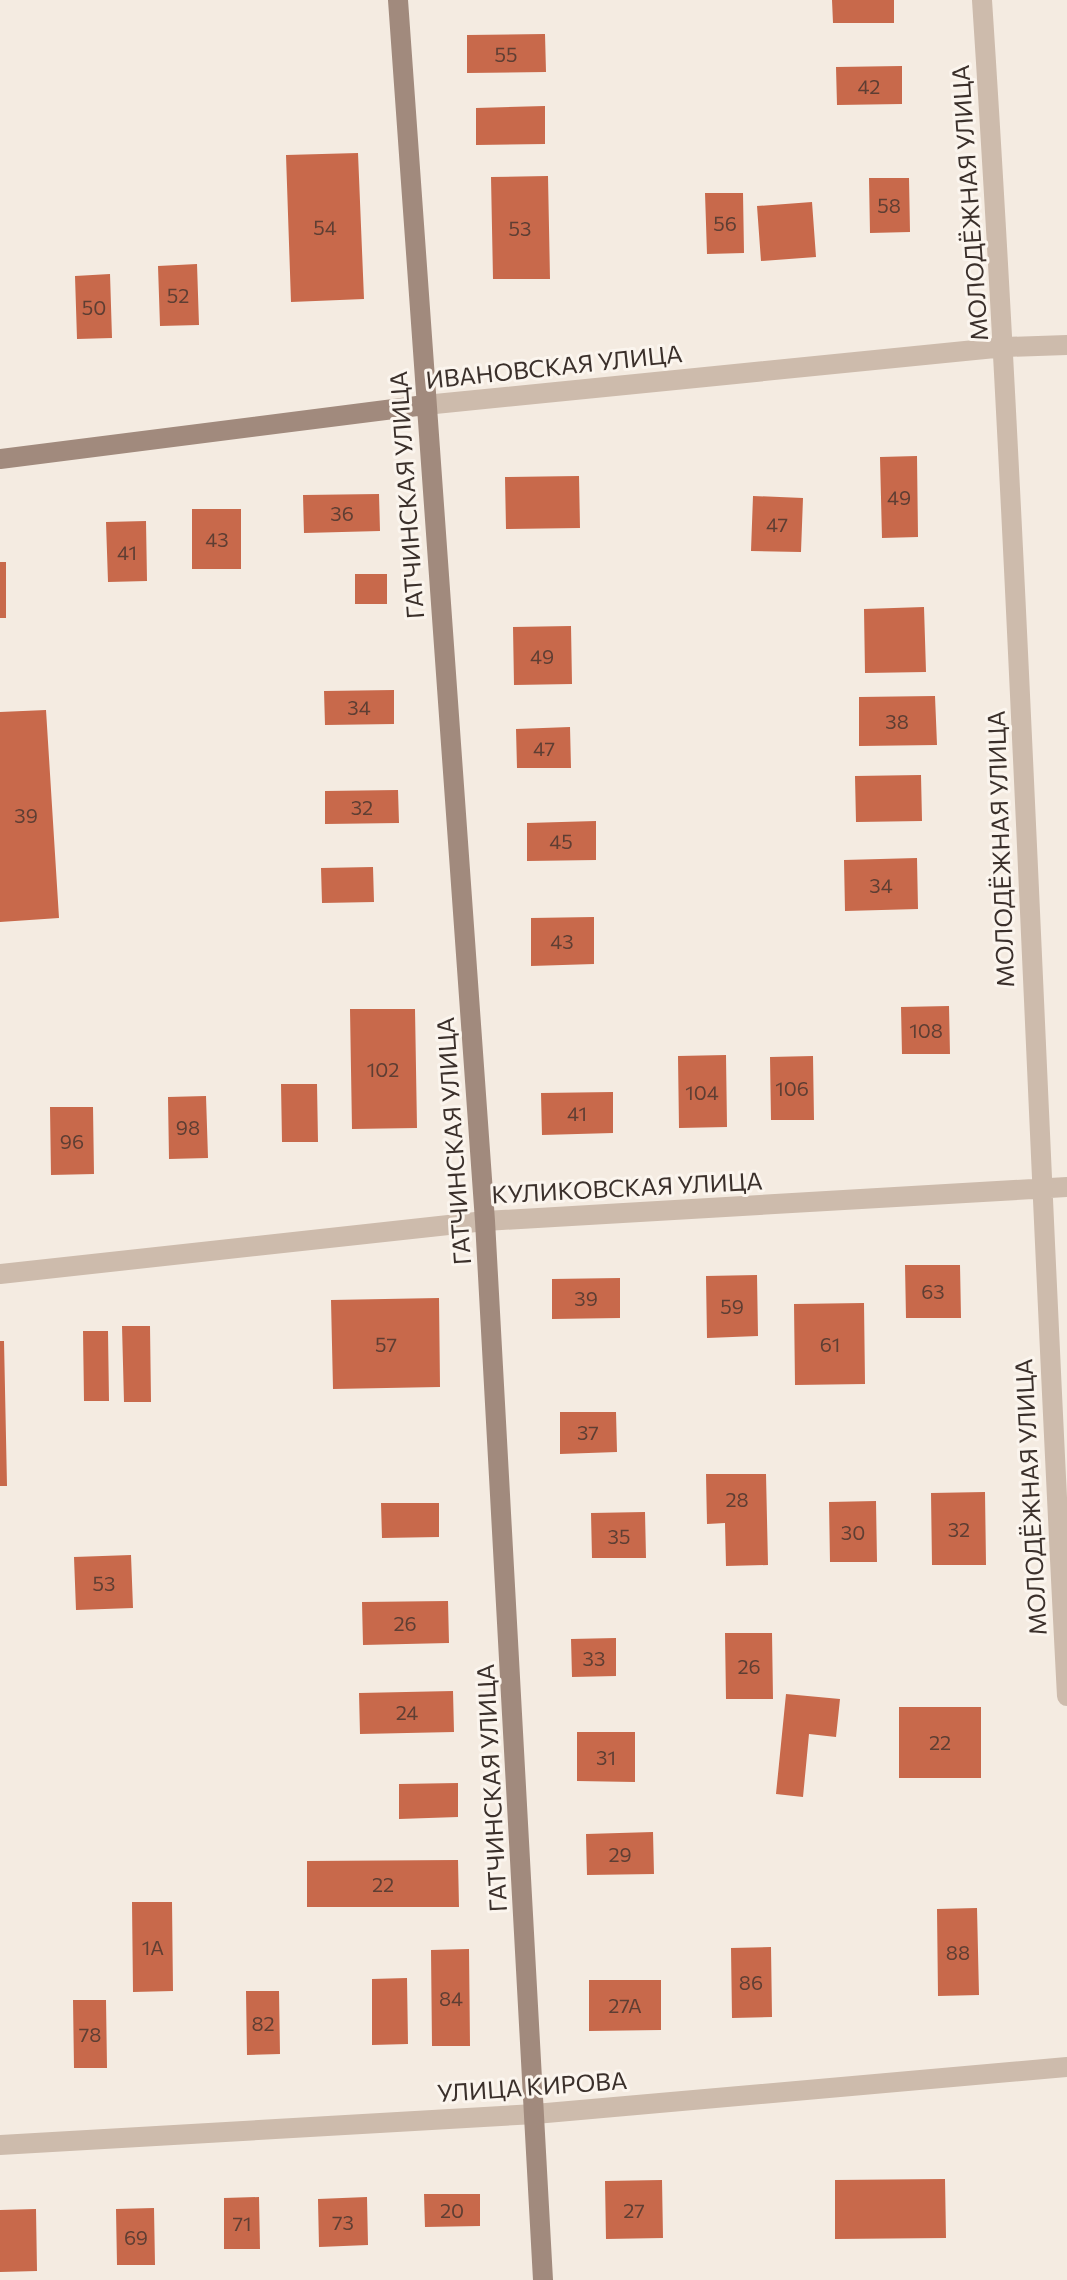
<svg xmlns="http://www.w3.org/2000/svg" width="1067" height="2280" viewBox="0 0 1067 2280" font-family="Commissioner,sans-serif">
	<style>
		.building { fill: #c8694b }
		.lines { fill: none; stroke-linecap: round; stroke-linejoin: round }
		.street { stroke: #cdbbac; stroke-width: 20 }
		.secondary { stroke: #a18a7d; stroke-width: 20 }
		.labels { text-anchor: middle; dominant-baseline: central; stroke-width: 6; stroke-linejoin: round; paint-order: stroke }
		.number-label { font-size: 20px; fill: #5e3e33 }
		.street-label { font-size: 24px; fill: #3b302b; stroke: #fbf5ee }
	</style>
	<rect width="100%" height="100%" fill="#f4ebe1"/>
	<path class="building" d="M832,0H894V23H833Z
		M545,34L546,72L467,73V35Z
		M902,66V104L837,105L836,67Z
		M545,106V144L476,145V108Z
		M358,153L364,299L291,302L286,155Z
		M548,176L550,279H493L491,177Z
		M869,178H909L910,232L870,233Z
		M705,193H743L744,253L707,254Z
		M812,202L816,257L761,261L757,206Z
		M197,264L199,325L160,326L158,266Z
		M110,274L112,338L77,339L75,276Z
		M917,456L918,537L882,538L880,457Z
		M579,476L580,528L506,529L505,477Z
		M379,494L380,531L304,533L303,495Z
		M753,496L803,498L801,552L751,551Z
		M192,509H241V569H192Z
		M146,521L147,581L108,582L106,522Z
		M0,562H6V618H0Z
		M355,574H387V604H355Z
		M924,607L926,672L865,673L864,609Z
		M571,626L572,684L514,685L513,627Z
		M394,690V724L325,725L324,691Z
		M935,696L937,745L859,746V697Z
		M46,710L59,918L0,922V712Z
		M570,727L571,768H517L516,729Z
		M921,775L922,821L856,822L855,776Z
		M398,790L399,823L325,824V791Z
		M596,821V860L527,861V823Z
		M917,858L918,909L845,911L844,860Z
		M373,867L374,902L322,903L321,868Z
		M594,917V964L531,966V918Z
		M949,1006L950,1054H902L901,1007Z
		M350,1009H415L417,1128L352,1129Z
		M726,1055L727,1127L679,1128L678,1056Z
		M813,1056L814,1120H771L770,1057Z
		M281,1084H317L318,1142H282Z
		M613,1092V1133L542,1135L541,1093Z
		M206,1096L208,1158L169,1159L168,1097Z
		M50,1107H93L94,1174L51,1175Z
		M905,1265H960L961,1318H906Z
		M757,1275L758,1336L707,1338L706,1276Z
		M620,1278V1318L552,1319V1279Z
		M439,1298L440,1387L333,1389L331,1300Z
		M864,1303L865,1384L795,1385L794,1304Z
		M122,1326H150L151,1402H124Z
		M83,1331H108L109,1401H84Z
		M0,1341H4L7,1486H0Z
		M560,1412H616L617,1452L560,1454Z
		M706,1474H766L768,1565L726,1566L725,1523L707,1524Z
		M985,1492L986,1565H932L931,1493Z
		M876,1501L877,1562H830L829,1502Z
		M381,1503H439V1537L382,1538Z
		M645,1512L646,1558H592L591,1513Z
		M131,1555L133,1608L76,1610L74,1557Z
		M448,1601L449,1643L363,1645L362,1602Z
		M725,1633H772L773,1699H726Z
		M616,1638V1676L572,1677L571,1639Z
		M453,1691L454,1732L360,1734L359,1693Z
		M786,1694L840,1699L836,1737L809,1734L803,1797L776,1794Z
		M899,1707H981V1778H899Z
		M577,1732H635V1782L577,1781Z
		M458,1783V1817L399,1819V1784Z
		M653,1832L654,1874L587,1875L586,1834Z
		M458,1860L459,1907H307V1861Z
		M132,1902H172L173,1991L133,1992Z
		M977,1908L979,1995L938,1996L937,1909Z
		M771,1947L772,2017L732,2018L731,1948Z
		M469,1949L470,2046H432L431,1950Z
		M407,1978L408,2044L372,2045V1979Z
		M589,1980H661V2030L589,2031Z
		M246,1991H279L280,2054L247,2055Z
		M73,2000H106L107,2068H74Z
		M945,2179L946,2238L835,2239V2180Z
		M662,2180L663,2238L606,2239L605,2181Z
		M424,2194H480V2226L425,2227Z
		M259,2197L260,2249H224V2198Z
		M367,2197L368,2245L319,2247L318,2199Z
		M154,2208L155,2265H117L116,2209Z
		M36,2209L37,2271L0,2272V2210Z"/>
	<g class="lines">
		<path class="street" d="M982,0C1019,565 1037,1131 1067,1696
			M425,405L1005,347L1067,345
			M0,1274L485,1221L1067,1187
			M0,2145L535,2114L1067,2067"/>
		<path class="secondary" d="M398,0L485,1221L543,2280
			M0,459L425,405"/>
	</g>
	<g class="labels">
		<g class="number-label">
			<text x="506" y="54">55</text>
			<text x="869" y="86">42</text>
			<text x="889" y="205">58</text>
			<text x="725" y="223">56</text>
			<text x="325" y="227">54</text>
			<text x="520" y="228">53</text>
			<text x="178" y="295">52</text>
			<text x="94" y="307">50</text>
			<text x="899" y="497">49</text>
			<text x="342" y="513">36</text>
			<text x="777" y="524">47</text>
			<text x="217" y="539">43</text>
			<text x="127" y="552">41</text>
			<text x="542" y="656">49</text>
			<text x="359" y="707">34</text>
			<text x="897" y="721">38</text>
			<text x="544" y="748">47</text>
			<text x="362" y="807">32</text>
			<text x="26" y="815">39</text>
			<text x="561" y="841">45</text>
			<text x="881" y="885">34</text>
			<text x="562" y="941">43</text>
			<text x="926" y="1030">108</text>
			<text x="383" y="1069">102</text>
			<text x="792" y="1088">106</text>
			<text x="702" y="1092">104</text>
			<text x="577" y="1113">41</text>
			<text x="188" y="1127">98</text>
			<text x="72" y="1141">96</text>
			<text x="933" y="1291">63</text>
			<text x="586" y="1298">39</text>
			<text x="732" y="1306">59</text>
			<text x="386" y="1344">57</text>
			<text x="830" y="1344">61</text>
			<text x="588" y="1432">37</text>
			<text x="737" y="1499">28</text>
			<text x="959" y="1529">32</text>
			<text x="853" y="1532">30</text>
			<text x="619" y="1536">35</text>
			<text x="104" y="1583">53</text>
			<text x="405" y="1623">26</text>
			<text x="594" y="1658">33</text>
			<text x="749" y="1666">26</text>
			<text x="407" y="1712">24</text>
			<text x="940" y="1742">22</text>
			<text x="606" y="1757">31</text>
			<text x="620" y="1854">29</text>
			<text x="383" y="1884">22</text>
			<text x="153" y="1947">1А</text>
			<text x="958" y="1952">88</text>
			<text x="751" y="1982">86</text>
			<text x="451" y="1998">84</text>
			<text x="625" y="2005">27А</text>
			<text x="263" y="2023">82</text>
			<text x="90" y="2034">78</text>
			<text x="452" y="2210">20</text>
			<text x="634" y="2210">27</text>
			<text x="343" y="2222">73</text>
			<text x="242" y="2223">71</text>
			<text x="136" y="2237">69</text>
		</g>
		<g class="street-label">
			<text transform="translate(969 203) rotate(-94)">МОЛОДЁЖНАЯ УЛИЦА</text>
			<text transform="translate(554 366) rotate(-6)">ИВАНОВСКАЯ УЛИЦА</text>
			<text transform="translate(406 495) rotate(-94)">ГАТЧИНСКАЯ УЛИЦА</text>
			<text transform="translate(1000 849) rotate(-92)">МОЛОДЁЖНАЯ УЛИЦА</text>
			<text transform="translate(453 1141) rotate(-94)">ГАТЧИНСКАЯ УЛИЦА</text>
			<text transform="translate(627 1187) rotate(-3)">КУЛИКОВСКАЯ УЛИЦА</text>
			<text transform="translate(1030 1497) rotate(-93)">МОЛОДЁЖНАЯ УЛИЦА</text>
			<text transform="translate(491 1788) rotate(-93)">ГАТЧИНСКАЯ УЛИЦА</text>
			<text transform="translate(532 2086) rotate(-4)">УЛИЦА КИРОВА</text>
		</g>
	</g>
</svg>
